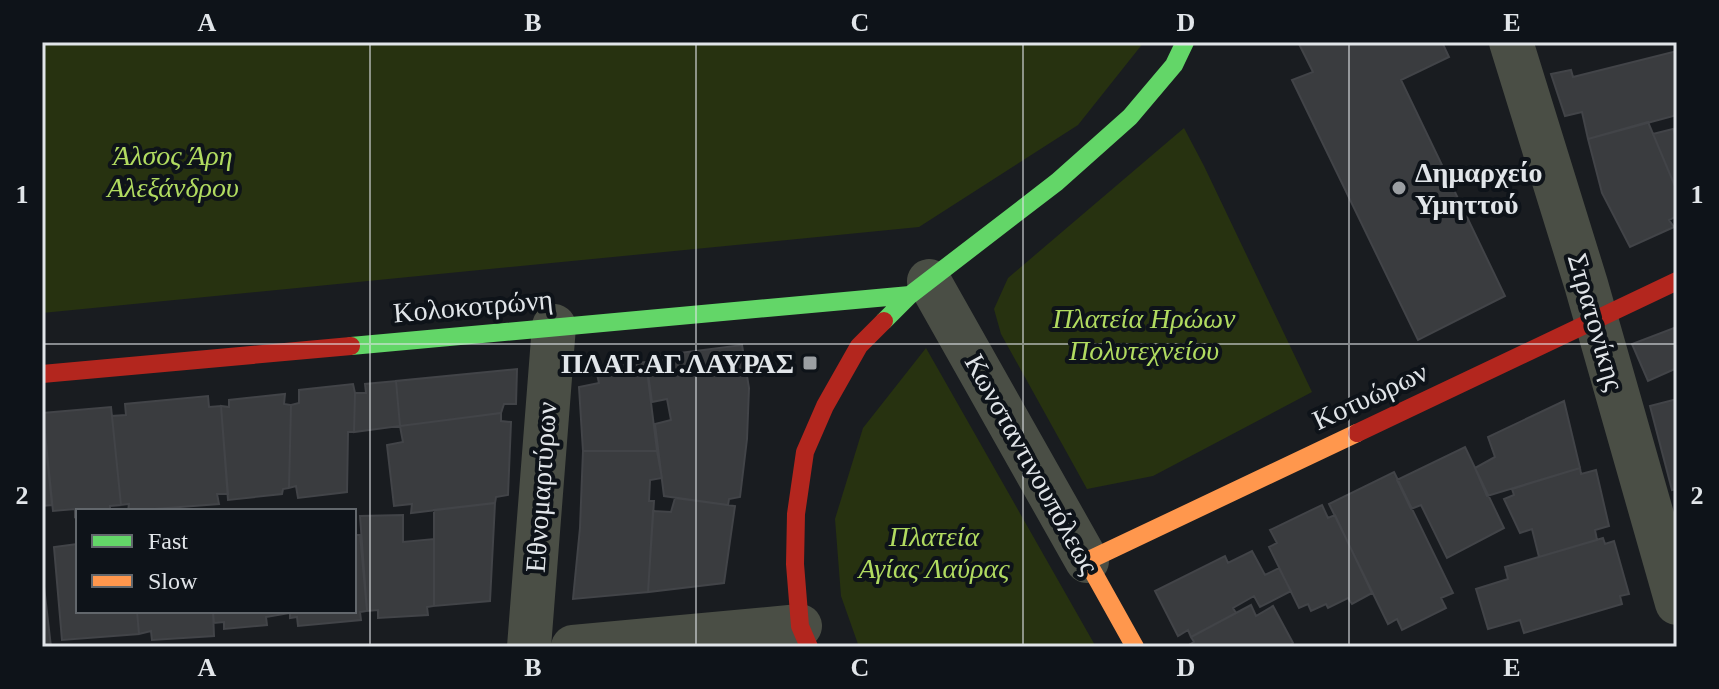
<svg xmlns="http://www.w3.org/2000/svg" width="1719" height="689" viewBox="0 0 1719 689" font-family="Georgia,serif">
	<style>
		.green { fill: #273210 }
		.building { fill: #3a3c3f; stroke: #424448; stroke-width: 2 }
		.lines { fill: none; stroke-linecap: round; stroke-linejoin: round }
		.street { stroke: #4a4e45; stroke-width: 44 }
		.fast { stroke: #63d668; stroke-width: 18 }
		.slow { stroke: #ff974d; stroke-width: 18 }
		.jam { stroke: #b3261e; stroke-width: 18 }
		.grid { fill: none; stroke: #e1e5e9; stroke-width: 2; stroke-opacity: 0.55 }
		.poi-dot { fill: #9b9fa3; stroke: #0e1319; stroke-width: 3 }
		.labels { text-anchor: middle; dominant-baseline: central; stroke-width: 8; stroke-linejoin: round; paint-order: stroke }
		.park-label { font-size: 28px; font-style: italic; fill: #b1db60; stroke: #0e1319 }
		.poi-label { font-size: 28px; font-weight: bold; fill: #e1e5e9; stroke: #0e1319; text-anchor: start }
		.street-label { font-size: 28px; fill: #e1e5e9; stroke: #0e1319 }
		.neatline { fill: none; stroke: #e1e5e9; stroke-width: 3 }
		.grid-label { font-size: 26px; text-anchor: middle; font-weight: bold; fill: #e1e5e9 }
	</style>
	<rect width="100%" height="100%" fill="#191c20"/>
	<path class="green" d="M42,42H1144L1078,125L919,227L42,313Z
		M1184,128L1204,166L1312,392L1153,476L1087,489L1001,334L994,309L1008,278Z
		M926,348L1096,647H859L841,596L835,519L863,428Z"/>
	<path class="building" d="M1298,42H1442L1449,57L1401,80L1505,296L1418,340L1292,80L1313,72Z
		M1677,51V115L1588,139L1582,112L1565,116L1551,74L1571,70L1573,77Z
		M1648,122L1677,191V216L1669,220L1674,227L1630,247L1602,193L1588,139Z
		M1673,129L1677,140V191L1653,134Z
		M1674,328L1677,335V368L1648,381L1632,344Z
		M742,345L749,388L747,439L740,497L729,499L728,505L664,496L655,424L671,420L667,399L652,402L647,367L656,363L655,356Z
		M646,362L657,451H583L579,387L599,383L597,374L623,369L622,364Z
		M517,369L516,404H504L501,413L400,426L396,381Z
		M396,381L400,426L354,432L355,393H366L365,384Z
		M353,384L355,393L354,432H348L347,492L298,498L296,486L289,488L291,405L299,403V390Z
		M285,394L284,404L291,405L289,488L283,489L282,494L228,500L221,406L229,407V400Z
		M208,396L209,407L221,406L228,494H217L219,504L128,511L129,504L121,505L112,416L126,415L125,404Z
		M1677,399V489L1672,490L1650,406Z
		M1564,401L1580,468L1487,496L1475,468L1495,457L1488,437Z
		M111,407L121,505L110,506V511H78V516L75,517V509L53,511L43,413Z
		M501,413V421L511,422L508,495L496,497L495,503L411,513L412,504L394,506L387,445L403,442L400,426Z
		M42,428H44L52,505L42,506Z
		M1465,447L1504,528L1447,558L1421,505L1411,509L1397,480Z
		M583,451H657L662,478L650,480L649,501H654L648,592L573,599L580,528Z
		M1580,468L1581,474L1596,470L1609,526L1595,530L1597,540L1539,557L1532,529L1520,533L1504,499L1514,495L1512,489Z
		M1394,472L1453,593L1441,598L1446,608L1402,630L1397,619L1388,624L1329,504Z
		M675,498L735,506L724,583L648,592L653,511L671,512Z
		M495,503L490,601L434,606V510Z
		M1322,505L1328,518L1335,515L1372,593L1352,604L1348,598L1328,608L1326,604L1311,611L1308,604L1299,608L1269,547L1277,543L1270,530Z
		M403,515V542L434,539V606L427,607L428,615L378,618V610L367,611L360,516Z
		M354,535H360L367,611L360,612L361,620L298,626L297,617L290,618V611H354Z
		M1603,538L1605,544L1614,541L1629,594L1620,596L1622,604L1524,633L1520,620L1488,629L1476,589L1508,579L1505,567Z
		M78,544V611H137L139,634L62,640L54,547Z
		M1252,551L1265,575L1279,568L1291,591L1260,607L1254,596L1233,608L1236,613L1191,637L1188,630L1178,636L1155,591L1225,556L1228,563Z
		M42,569L51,647H42Z
		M1251,605L1256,616L1273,606L1293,643L1287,647H1185L1194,642L1191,637Z
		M137,611H213L214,636L152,640L151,631L139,634Z
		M213,611H290V613L266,617L267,625L224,629V622L214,623Z"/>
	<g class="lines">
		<path class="street" d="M1511,42L1586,284L1677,603
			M929,281L1087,561
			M529,647L554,326
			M573,647L800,626"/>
		<path class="fast" d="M884,321L910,295L1057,182L1130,117L1174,65L1185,42
			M351,346L910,295"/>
		<path class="slow" d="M1135,647L1087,561L1357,433"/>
		<path class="jam" d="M42,374L351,346
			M1357,433L1677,281
			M809,647L800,626L795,564L796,514L805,452L825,406L859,346L884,321"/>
	</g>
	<path class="grid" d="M370,42V647M696,42V647M1023,42V647M1349,42V647M42,344H1677"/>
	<g class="poi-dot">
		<circle cx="1399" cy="188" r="8"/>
		<rect x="802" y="355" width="16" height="16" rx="4"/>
	</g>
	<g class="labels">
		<g class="park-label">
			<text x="173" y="155">Άλσος Άρη<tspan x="173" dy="32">Αλεξάνδρου</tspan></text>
			<text x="1144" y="318">Πλατεία Ηρώων<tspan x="1144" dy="32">Πολυτεχνείου</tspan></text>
			<text x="934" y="536">Πλατεία<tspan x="934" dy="32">Αγίας Λαύρας</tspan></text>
		</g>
		<g class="poi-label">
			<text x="1415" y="172">Δημαρχείο<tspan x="1415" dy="32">Υμηττού</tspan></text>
			<text x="794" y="363" text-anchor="end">ΠΛΑΤ.ΑΓ.ΛΑΥΡΑΣ</text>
		</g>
		<g class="street-label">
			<text transform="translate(473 306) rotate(-5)">Κολοκοτρώνη</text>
			<text transform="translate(1596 322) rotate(74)">Στρατονίκης</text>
			<text transform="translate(1370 396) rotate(-25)">Κοτυώρων</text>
			<text transform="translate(1032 464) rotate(61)">Κωνσταντινουπόλεως</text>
			<text transform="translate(541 487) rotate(-86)">Εθνομαρτύρων</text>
		</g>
	</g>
	<rect width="1719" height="689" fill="none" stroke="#0e1319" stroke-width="88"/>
	<rect x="76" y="509" width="280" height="104" fill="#0e1319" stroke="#62676c" stroke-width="2"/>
	<rect x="92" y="535" width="40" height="12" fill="#63d668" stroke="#62676c" stroke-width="2"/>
	<text x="148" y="549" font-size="24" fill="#e1e5e9">Fast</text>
	<rect x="92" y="575" width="40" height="12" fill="#ff974d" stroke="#62676c" stroke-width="2"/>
	<text x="148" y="589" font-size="24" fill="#e1e5e9">Slow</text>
	<rect x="44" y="44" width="1631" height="601" class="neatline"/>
	<g class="grid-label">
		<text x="207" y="31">A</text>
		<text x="533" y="31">B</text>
		<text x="860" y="31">C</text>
		<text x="1186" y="31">D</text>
		<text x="1512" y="31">E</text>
		<text x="22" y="203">1</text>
		<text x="1697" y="203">1</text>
		<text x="22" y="504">2</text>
		<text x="1697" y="504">2</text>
		<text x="207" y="676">A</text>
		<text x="533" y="676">B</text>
		<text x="860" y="676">C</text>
		<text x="1186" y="676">D</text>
		<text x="1512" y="676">E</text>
	</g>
</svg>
